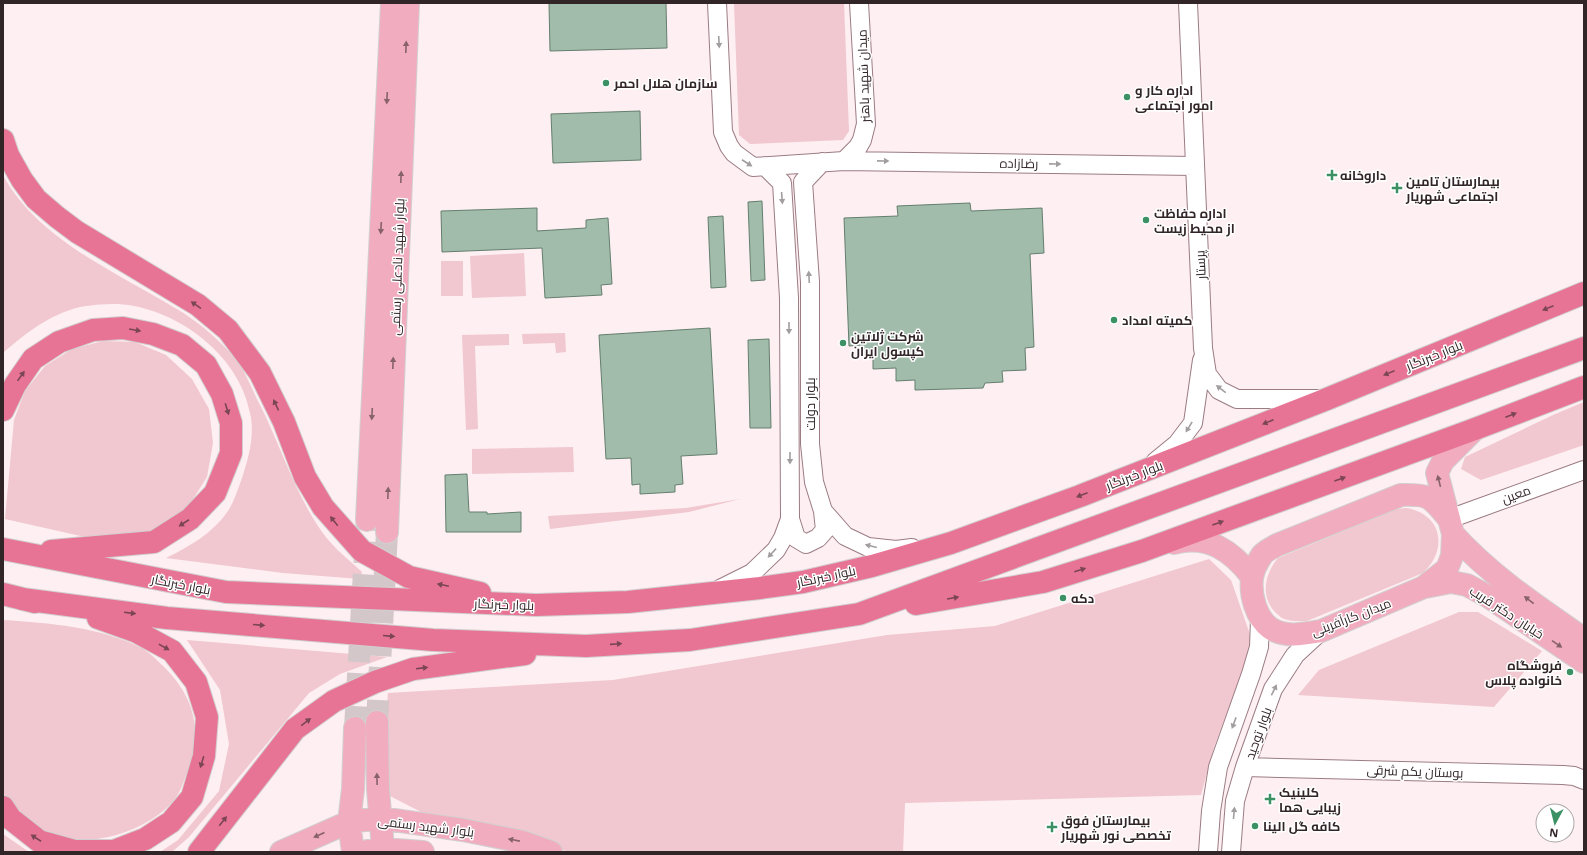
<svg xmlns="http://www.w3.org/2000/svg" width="1587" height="855" viewBox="0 0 1587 855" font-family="'Open Sans',Cairo,sans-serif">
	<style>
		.green { fill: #f1c7d0 }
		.building { fill: #a1bcab; stroke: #647e6e }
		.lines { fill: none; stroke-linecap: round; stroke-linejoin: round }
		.major-tunnel { stroke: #d4c7ca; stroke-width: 22; stroke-dasharray: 22 11; stroke-linecap: butt }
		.minor-casing { stroke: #9b7c83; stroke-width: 20 }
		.major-casing { stroke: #d2cfd0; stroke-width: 24 }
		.highway-casing { stroke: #d2cfd0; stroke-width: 24 }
		.minor { stroke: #fff; stroke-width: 18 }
		.major { stroke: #f1acbf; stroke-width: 22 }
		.highway { stroke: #e87495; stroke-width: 22 }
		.oneway { fill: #a29d9e }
		.oneway2 { fill: #87626c }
		.oneway3 { fill: #7a4554 }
		.poi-dot { fill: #3c9164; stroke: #fff; stroke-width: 1.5 }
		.labels { text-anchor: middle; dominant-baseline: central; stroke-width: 3; stroke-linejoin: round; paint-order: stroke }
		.street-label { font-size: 13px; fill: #312528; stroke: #fff }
		.poi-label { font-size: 13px; font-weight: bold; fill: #312528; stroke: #fff; text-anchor: start }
	</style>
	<rect width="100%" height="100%" fill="#fdeff2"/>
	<path class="green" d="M734,3H844L849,131L843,140L750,144L739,135Z
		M3,175C37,239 116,272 175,308C198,321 218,339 235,358C243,367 252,389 258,401C281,445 295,496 325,536C336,550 349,560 362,572L360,579L283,573L166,558C189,547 213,533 228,511C234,502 238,489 242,478C249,457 255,434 250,413C240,359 186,316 134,306C119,303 101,304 86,306C54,311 27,332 3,353Z
		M524,253L526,296L472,298L470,256Z
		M441,261H463V296H441Z
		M565,333L566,352L556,353L555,343L523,344L522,334Z
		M509,334V345L475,346L478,429L466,430L462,335Z
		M103,341L135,342L166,355L192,379L209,409L213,443L207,477L188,507L161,528L129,540L94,539L5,519L14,420L25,391L45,366L72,349Z
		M1584,402V445L1481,480L1461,469L1465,457L1553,415Z
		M573,447L574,472L472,474V449Z
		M740,499L689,512L550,529L548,516L686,508Z
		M1406,508C1443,514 1448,550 1423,573L1307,621C1299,621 1290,622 1282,618C1260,603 1262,577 1278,558L1397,509Z
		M1209,559L1231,580L1253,643L1214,747L1201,795L905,803L903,852H567L559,848L425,814L388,795L384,740L388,693L613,680L887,635L995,626Z
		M1459,612H1478L1542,651L1494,707L1298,695L1319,670Z
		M3,620C49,623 100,627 142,648C150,653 158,661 165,668C196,699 203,734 186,775C183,783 180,793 174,800C151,828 100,846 64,838C40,833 16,813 3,792Z
		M187,640L387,657L340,674L309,693L189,837L172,852H160L178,840L219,791L229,744L220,690Z
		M3,834L29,852H3Z"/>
	<path class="building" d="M549,3H666L667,48L550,51Z
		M640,111L641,160L553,163L551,114Z
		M762,201L765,280L751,281L748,202Z
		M970,203L971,211L1042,208L1044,253L1030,254L1034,347L1025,348L1026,370L1002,371L1003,382L985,383L983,388L915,390V380L896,381V368L873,369V354L863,355L862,345L849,346L844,218L898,216L897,206Z
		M537,208V231L586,228V220L608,218L612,284L601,285L602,295L545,298L542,248L442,252L441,211Z
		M723,216L726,287L711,288L708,217Z
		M710,328L717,454L681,456L683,484L675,485V492L640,494V484L632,485L631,458L606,459L599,335Z
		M769,339L771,428H750L748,340Z
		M467,474L469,512H487V514L521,512V532H446L445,475Z"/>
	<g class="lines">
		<path class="major-tunnel" d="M377,722L387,532
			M355,728L367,520"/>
		<g class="minor-casing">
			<path id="minor" d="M717,3L723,132L729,146L734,153L753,167L844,161L858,147L862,140L866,124L859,3
				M1188,3L1203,348L1207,374L1219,390L1237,399H1323
				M844,161L1195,166
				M822,162L803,182L810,282V444L814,482L823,511L845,536L868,547L896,550L912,548
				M1155,462L1177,444L1193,423L1202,360
				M790,519L796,538L806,544L818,538L825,530L823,511
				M1449,519L1584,470
				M720,589L752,573L776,550L783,538L790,519L789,298L782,183L765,166
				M1245,767L1563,775L1574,776L1584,780
				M1208,852L1211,811L1218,767L1251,674L1259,647L1260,619
				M1231,852L1235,801L1245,767L1273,689L1295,655L1321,631"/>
		</g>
		<g class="major-casing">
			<path id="major" d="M1449,519C1430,497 1431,494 1401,495L1277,545C1272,548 1265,551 1262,555C1258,561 1253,571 1252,578C1250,595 1256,618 1270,628C1285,638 1304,634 1321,631L1424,587L1447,569L1452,556L1453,534L1437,473L1443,461L1475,429
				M367,520L392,3
				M387,532L408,3
				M1453,534C1491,576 1538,607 1584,639
				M1174,543C1208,534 1232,551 1252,577
				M1425,587L1451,582L1467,585L1489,597L1584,662
				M377,722L378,789L383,849
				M368,851L383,849L423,852
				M281,852L349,822L380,818L463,830L523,842L551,852
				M353,852L349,822L353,789L355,728"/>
		</g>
		<g class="highway-casing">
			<path id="highway" d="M3,140L8,155L22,180L36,199L57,217L77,232L198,305L228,330L260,373L284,422L305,477L323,507L362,551L409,577L480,593
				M3,410L15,385L33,359L59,342L93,330L123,328L153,334L182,345L206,365L222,394L231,423V453L215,493L190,519L154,542L51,551
				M3,549L226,592L536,605L628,602L760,588L803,582L872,566L951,543L1080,496L1327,399L1584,293
				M3,594L35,602
				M22,599L167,618L433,640L586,646L690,640L859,614L1584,348
				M916,604L1043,582L1142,551L1475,429L1584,387
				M3,807L11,819L39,841L75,851H114L145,839L171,822L192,797L204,756L207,717L196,682L172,651L137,632L98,618
				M199,852L295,729L334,701L375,682L413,669L525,654"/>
		</g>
		<use href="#minor" class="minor"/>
		<use href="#major" class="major"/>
		<use href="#highway" class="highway"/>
	</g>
	<defs><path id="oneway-solid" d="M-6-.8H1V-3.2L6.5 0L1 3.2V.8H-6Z"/></defs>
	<g class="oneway">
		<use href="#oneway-solid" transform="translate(719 42) rotate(87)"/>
		<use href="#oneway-solid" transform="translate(883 161) rotate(1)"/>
		<use href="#oneway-solid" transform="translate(747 163) rotate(33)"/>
		<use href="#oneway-solid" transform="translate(1055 164) rotate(1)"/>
		<use href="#oneway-solid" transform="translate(782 198) rotate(86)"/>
		<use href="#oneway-solid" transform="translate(809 277) rotate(-93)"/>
		<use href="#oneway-solid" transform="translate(789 328) rotate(90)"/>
		<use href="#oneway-solid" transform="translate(1221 389) rotate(-142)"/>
		<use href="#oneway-solid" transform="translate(1189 427) rotate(122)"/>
		<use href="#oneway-solid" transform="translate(790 458) rotate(90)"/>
		<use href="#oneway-solid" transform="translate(871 546) rotate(-166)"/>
		<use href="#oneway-solid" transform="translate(772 553) rotate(133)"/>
		<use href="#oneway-solid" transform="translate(1274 690) rotate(-64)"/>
		<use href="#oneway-solid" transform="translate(1234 723) rotate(110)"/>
		<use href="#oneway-solid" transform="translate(1234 813) rotate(-85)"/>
	</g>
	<g class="oneway2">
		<use href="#oneway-solid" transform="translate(406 47) rotate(-88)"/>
		<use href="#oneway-solid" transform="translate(387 98) rotate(93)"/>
		<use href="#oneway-solid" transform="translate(401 177) rotate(-88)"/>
		<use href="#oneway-solid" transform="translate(381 228) rotate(93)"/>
		<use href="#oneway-solid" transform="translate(393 363) rotate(-88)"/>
		<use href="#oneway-solid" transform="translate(372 414) rotate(93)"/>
		<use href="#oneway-solid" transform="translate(1439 481) rotate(-104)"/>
		<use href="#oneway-solid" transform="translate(388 493) rotate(-88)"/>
		<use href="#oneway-solid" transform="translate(1529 600) rotate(-143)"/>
		<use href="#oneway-solid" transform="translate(1557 644) rotate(34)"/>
		<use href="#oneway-solid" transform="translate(377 779) rotate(-91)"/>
		<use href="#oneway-solid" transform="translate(319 835) rotate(156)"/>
		<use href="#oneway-solid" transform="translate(514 840) rotate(-169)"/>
	</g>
	<g class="oneway3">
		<use href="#oneway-solid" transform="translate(196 305) rotate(-145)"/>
		<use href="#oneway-solid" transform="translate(1548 308) rotate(158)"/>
		<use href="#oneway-solid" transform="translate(135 330) rotate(10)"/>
		<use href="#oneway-solid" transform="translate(1389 373) rotate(158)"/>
		<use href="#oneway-solid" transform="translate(21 376) rotate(-55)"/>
		<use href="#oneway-solid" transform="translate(276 405) rotate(-115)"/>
		<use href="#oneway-solid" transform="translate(227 409) rotate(73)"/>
		<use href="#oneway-solid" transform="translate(1511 415) rotate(-21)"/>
		<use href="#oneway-solid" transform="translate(1268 422) rotate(158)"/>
		<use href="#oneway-solid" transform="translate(1340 479) rotate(-20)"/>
		<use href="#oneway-solid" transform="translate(1082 495) rotate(159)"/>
		<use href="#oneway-solid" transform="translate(334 521) rotate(-129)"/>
		<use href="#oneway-solid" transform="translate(184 523) rotate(147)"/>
		<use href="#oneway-solid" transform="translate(1218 523) rotate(-20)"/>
		<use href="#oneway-solid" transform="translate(1080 570) rotate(-18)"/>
		<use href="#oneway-solid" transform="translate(443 585) rotate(-168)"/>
		<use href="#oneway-solid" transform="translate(953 598) rotate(-10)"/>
		<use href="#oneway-solid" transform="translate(130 613) rotate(7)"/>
		<use href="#oneway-solid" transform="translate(259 625) rotate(5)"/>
		<use href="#oneway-solid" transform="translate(389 636) rotate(5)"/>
		<use href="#oneway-solid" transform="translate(616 644) rotate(-4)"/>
		<use href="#oneway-solid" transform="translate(164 647) rotate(29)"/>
		<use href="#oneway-solid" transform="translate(422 668) rotate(-7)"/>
		<use href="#oneway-solid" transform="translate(306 722) rotate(-37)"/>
		<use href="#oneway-solid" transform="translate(202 762) rotate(107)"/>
		<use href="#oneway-solid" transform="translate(223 821) rotate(-52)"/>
		<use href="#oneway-solid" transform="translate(36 838) rotate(-147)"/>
	</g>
	<g class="poi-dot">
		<circle cx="606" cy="83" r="4"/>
		<circle cx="1127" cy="97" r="4"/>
		<path d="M1330 169h4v4h4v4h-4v4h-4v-4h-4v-4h4z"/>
		<path d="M1395 182h4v4h4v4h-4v4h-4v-4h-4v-4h4z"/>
		<circle cx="1146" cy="220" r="4"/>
		<circle cx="1114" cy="320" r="4"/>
		<circle cx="843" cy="343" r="4"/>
		<circle cx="1063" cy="598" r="4"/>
		<circle cx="1570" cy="672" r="4"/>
		<path d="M1268 793h4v4h4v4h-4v4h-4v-4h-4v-4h4z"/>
		<circle cx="1255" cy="826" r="4"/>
		<path d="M1050 821h4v4h4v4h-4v4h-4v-4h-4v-4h4z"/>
	</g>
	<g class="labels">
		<g class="street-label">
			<text transform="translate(863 76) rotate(-92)">میدان شهید باهنر</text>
			<text transform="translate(1019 163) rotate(1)">رضازاده</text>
			<text transform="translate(1200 265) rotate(-93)">پرستار</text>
			<text transform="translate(397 267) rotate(-88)">بلوار شهید نادعلی رستمی</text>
			<text transform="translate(1434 355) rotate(-22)">بلوار خبرنگار</text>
			<text transform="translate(810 404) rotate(-90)">بلوار دولت</text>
			<text transform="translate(1134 475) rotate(-21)">بلوار خبرنگار</text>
			<text transform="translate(1516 494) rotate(-20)">معین</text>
			<text transform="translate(826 576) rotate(-12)">بلوار خبرنگار</text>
			<text transform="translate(181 584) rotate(11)">بلوار خبرنگار</text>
			<text transform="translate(504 604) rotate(2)">بلوار خبرنگار</text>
			<text transform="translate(1507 612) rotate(33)">خیابان دکتر قریب</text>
			<text transform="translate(1351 617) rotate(-21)">میدان کارآفرینی</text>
			<text transform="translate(1258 733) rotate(-70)">بلوار توحید</text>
			<text transform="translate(1415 771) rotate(2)">بوستان یکم شرقی</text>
			<text transform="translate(426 826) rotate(7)">بلوار شهید رستمی</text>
		</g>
		<g class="poi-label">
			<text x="614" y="83">سازمان هلال احمر</text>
			<text x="1135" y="90">اداره کار و<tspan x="1135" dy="15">امور اجتماعی</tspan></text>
			<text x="1340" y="175">داروخانه</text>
			<text x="1406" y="181">بیمارستان تامین<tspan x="1406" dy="15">اجتماعی شهریار</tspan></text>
			<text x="1154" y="213">اداره حفاظت<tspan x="1154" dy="15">از محیط زیست</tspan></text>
			<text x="1122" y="320">کمیته امداد</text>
			<text x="851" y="336">شرکت ژلاتین<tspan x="851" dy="15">کپسول ایران</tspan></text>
			<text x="1071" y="598">دکه</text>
			<text x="1562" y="665" text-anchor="end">فروشگاه<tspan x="1562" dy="15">خانواده پلاس</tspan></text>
			<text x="1279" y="792">کلینیک<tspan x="1279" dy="15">زیبایی هما</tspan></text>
			<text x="1061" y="820">بیمارستان فوق<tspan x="1061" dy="15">تخصصی نور شهریار</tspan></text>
			<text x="1263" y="826">کافه گل الینا</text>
		</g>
	</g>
	<rect width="1587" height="855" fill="none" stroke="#312528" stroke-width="8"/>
	<g transform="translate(1555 823) rotate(187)"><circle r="19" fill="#ffffff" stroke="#ada8a9"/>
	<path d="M0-3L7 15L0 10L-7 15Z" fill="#3c9164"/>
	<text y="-6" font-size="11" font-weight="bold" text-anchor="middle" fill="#312528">N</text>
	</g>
</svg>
